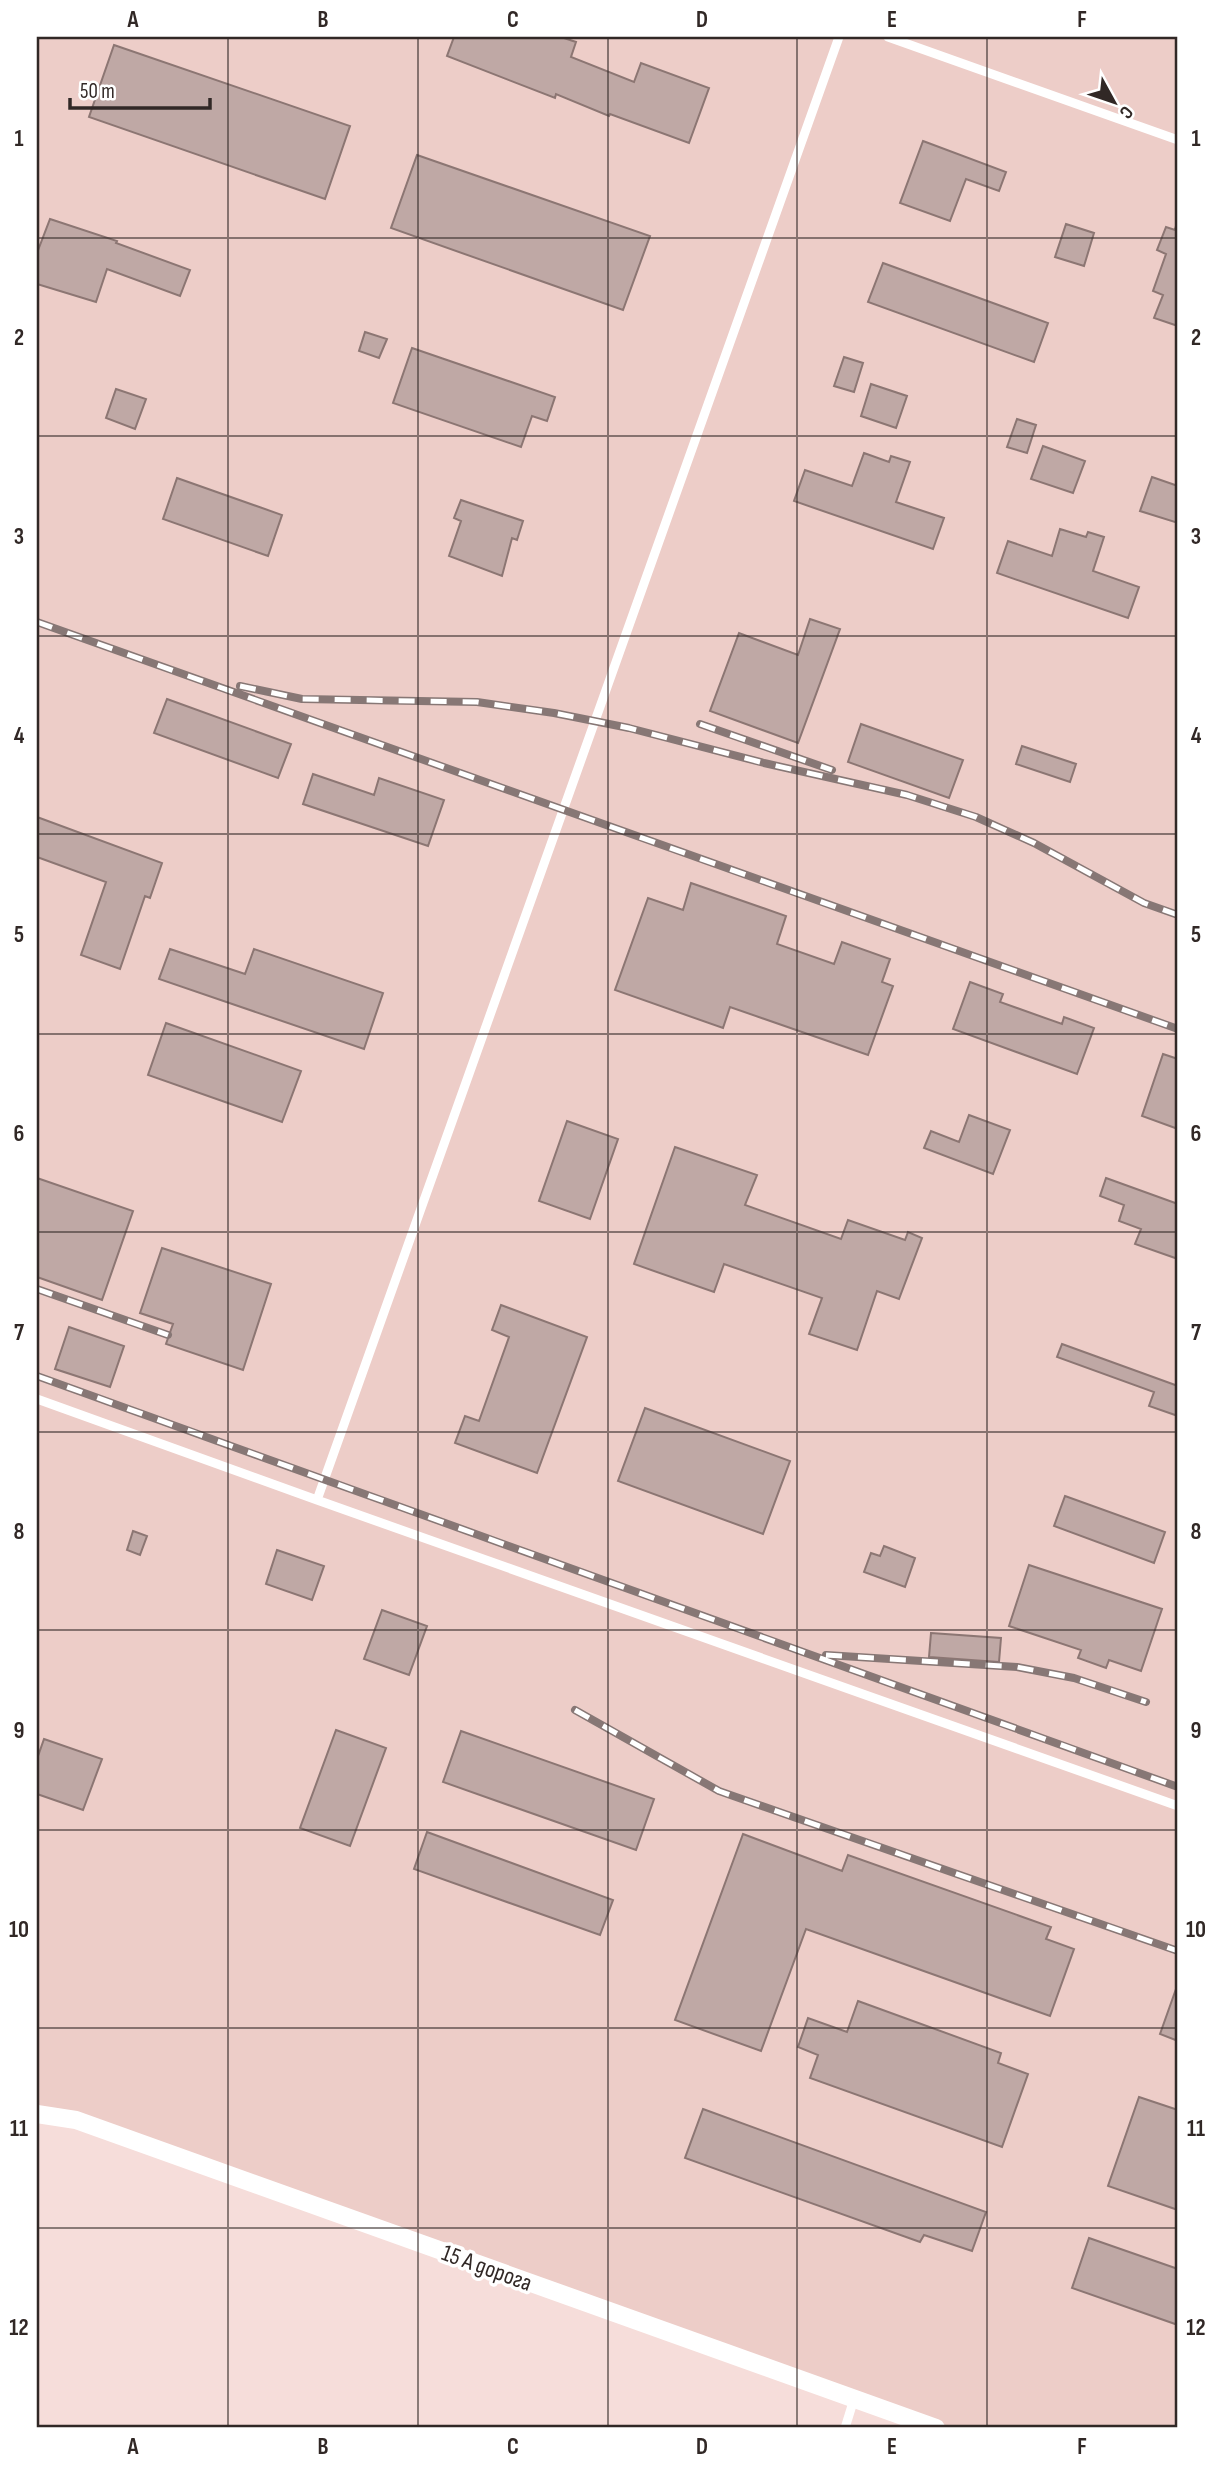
<svg xmlns="http://www.w3.org/2000/svg" width="1215" height="2465" viewBox="0 0 1215 2465" font-family="'Sofia Sans Condensed',sans-serif">
	<style>
		.built { fill: #edcdc8 }
		.building { fill: #bfa8a5; stroke: #8c7673; stroke-width: 2 }
		.lines { fill: none; stroke-linecap: round; stroke-linejoin: round }
		.service { stroke: #fff; stroke-width: 9 }
		.minor { stroke: #fff; stroke-width: 18 }
		.rail-casing { stroke: #877775; stroke-width: 8 }
		.rail { stroke: #fff; stroke-width: 5; stroke-dasharray: 16; stroke-linecap: butt }
		.grid { fill: none; stroke: #312826; stroke-width: 2; stroke-opacity: 0.55 }
		.labels { text-anchor: middle; dominant-baseline: central; stroke-width: 7; stroke-linejoin: round; paint-order: stroke }
		.street-label { font-size: 24px; fill: #312826; stroke: #fff }
		.neatline { fill: none; stroke: #312826; stroke-width: 2.5 }
		.grid-label { font-size: 23px; text-anchor: middle; font-weight: bold; fill: #312826 }
	</style>
	<rect width="100%" height="100%" fill="#f6ddda"/>
	<path class="built" d="M37,37H1178V2428H935L37,2114Z"/>
	<path class="building" d="M454,37H561L576,42L571,57L634,82L641,63L709,88L689,143L610,114L609,116L556,94L555,98L447,56Z
		M114,45L350,126L325,199L89,117Z
		M923,141L1006,172L999,191L966,179L950,221L900,203Z
		M417,155L650,236L623,310L391,228Z
		M50,219L117,241L116,243L190,270L180,296L107,269L96,302L37,284V253Z
		M1066,224L1094,233L1084,266L1055,257Z
		M1176,226L1178,227V326L1154,318L1163,295L1153,291L1166,254L1157,250L1166,227L1175,230Z
		M883,263L1048,323L1034,362L868,302Z
		M365,332L387,339L379,358L359,351Z
		M412,348L555,397L547,421L532,416L521,447L393,403Z
		M844,357L863,363L854,392L834,386Z
		M871,384L907,396L896,428L861,416Z
		M116,389L146,399L135,429L106,418Z
		M1017,419L1036,425L1027,453L1007,447Z
		M1043,446L1085,461L1073,493L1031,479Z
		M864,453L889,462L891,456L910,462L896,502L944,518L933,549L794,501L805,470L852,486Z
		M1152,477L1178,486V523L1140,511Z
		M177,478L282,515L268,556L163,519Z
		M461,500L523,521L517,540L512,538L502,576L449,556L461,521L454,518Z
		M1060,529L1086,537L1088,532L1104,537L1093,571L1139,587L1128,618L997,573L1008,541L1052,556Z
		M810,619L840,629L798,743L710,711L739,633L798,655Z
		M167,699L291,744L278,778L154,733Z
		M861,724L963,760L949,798L848,762Z
		M1022,746L1076,764L1070,782L1016,764Z
		M313,774L374,795L379,778L444,800L428,846L303,804Z
		M37,817L162,863L150,898L145,896L120,969L81,955L106,882L37,857Z
		M691,883L786,916L777,944L834,964L842,942L890,959L882,982L893,986L868,1055L730,1007L723,1028L615,990L648,898L683,910Z
		M170,949L245,974L254,949L383,993L364,1049L159,979Z
		M970,982L1003,994L1000,1002L1062,1024L1064,1017L1094,1028L1077,1074L953,1029Z
		M166,1023L301,1071L282,1122L148,1075Z
		M1163,1054L1178,1059V1129L1142,1116Z
		M969,1115L1010,1130L993,1174L924,1148L931,1131L959,1142Z
		M567,1121L618,1139L590,1219L539,1201Z
		M675,1147L757,1175L745,1205L841,1239L848,1220L905,1240L908,1232L922,1238L899,1299L877,1291L857,1350L809,1334L822,1298L724,1264L714,1292L634,1264Z
		M37,1178L133,1211L102,1300L37,1277Z
		M1106,1178L1178,1204V1259L1135,1244L1141,1229L1119,1221L1124,1205L1100,1196Z
		M162,1248L271,1284L243,1370L166,1344L173,1324L140,1313Z
		M501,1305L587,1337L537,1473L455,1443L465,1416L479,1421L509,1337L492,1330Z
		M69,1327L124,1346L110,1387L55,1369Z
		M1062,1344L1178,1386V1416L1149,1406L1154,1392L1057,1357Z
		M645,1408L790,1461L763,1534L618,1481Z
		M1065,1496L1165,1532L1154,1563L1054,1526Z
		M133,1531L147,1536L140,1555L127,1550Z
		M884,1546L915,1558L905,1587L864,1572L871,1553L880,1556Z
		M277,1550L324,1566L312,1600L266,1584Z
		M1029,1565L1162,1609L1141,1671L1109,1660L1106,1668L1078,1658L1081,1650L1009,1626Z
		M382,1610L427,1626L409,1675L364,1659Z
		M931,1633L1001,1638L999,1662L929,1657Z
		M336,1730L386,1748L350,1846L300,1828Z
		M461,1731L654,1799L636,1850L443,1782Z
		M44,1739L102,1759L83,1810L37,1794V1759Z
		M427,1832L613,1900L600,1935L414,1869Z
		M743,1834L842,1871L848,1855L1051,1927L1046,1939L1074,1949L1050,2016L806,1929L761,2051L675,2020Z
		M1176,1989H1178V2041L1160,2034Z
		M858,2001L1001,2053L998,2063L1028,2074L1002,2147L810,2078L818,2055L798,2047L808,2018L847,2032Z
		M1139,2097L1178,2110V2210L1108,2186Z
		M703,2109L986,2212L972,2251L924,2235L920,2242L685,2158Z
		M1089,2238L1178,2269V2325L1072,2288Z"/>
	<g class="lines">
		<path class="service" d="M839,37L317,1500L1178,1806
			M888,37L1178,140
			M37,1399L317,1500
			M845,2428L854,2399"/>
		<path class="minor" d="M37,2114L76,2120L936,2428"/>
		<g class="rail-casing">
			<path id="rail" d="M37,622L1178,1029
				M240,686L302,699L477,702L554,713L629,728L764,763L907,795L976,817L1034,843L1144,903L1178,915
				M700,724L832,770
				M37,1289L168,1335
				M37,1376L1178,1787
				M826,1655L1017,1667L1074,1678L1146,1702
				M575,1710L719,1791L1178,1951"/>
		</g>
		<use href="#rail" class="rail"/>
	</g>
	<path class="grid" d="M228,37V2428M418,37V2428M608,37V2428M797,37V2428M987,37V2428M37,238H1178M37,436H1178M37,636H1178M37,834H1178M37,1034H1178M37,1232H1178M37,1432H1178M37,1630H1178M37,1830H1178M37,2028H1178M37,2228H1178"/>
	<g class="labels">
		<g class="street-label">
			<text transform="translate(487 2268) rotate(20)">15 А дорога</text>
		</g>
	</g>
	<rect width="1215" height="2465" fill="none" stroke="#ffffff" stroke-width="77"/>
	<g transform="translate(1114 102) rotate(130)" stroke="#ffffff" stroke-width="5" paint-order="stroke">
	<path d="M0-5L12 26L0 18L-12 26Z" fill="#312826"/>
	<text y="-10" font-size="19" font-weight="bold" text-anchor="middle" fill="#312826">С</text>
	</g>
	<path d="M70 98v10h140v-10" fill="none" stroke="#312826" stroke-width="3.5"/>
	<text x="80" y="98" font-size="21" fill="#312826" stroke="#ffffff" stroke-width="5" paint-order="stroke">50 m</text>
	<rect x="38" y="38" width="1138" height="2388" class="neatline"/>
	<g class="grid-label">
		<text x="133" y="27">A</text>
		<text x="323" y="27">B</text>
		<text x="513" y="27">C</text>
		<text x="702" y="27">D</text>
		<text x="892" y="27">E</text>
		<text x="1082" y="27">F</text>
		<text x="19" y="146">1</text>
		<text x="1196" y="146">1</text>
		<text x="19" y="345">2</text>
		<text x="1196" y="345">2</text>
		<text x="19" y="544">3</text>
		<text x="1196" y="544">3</text>
		<text x="19" y="743">4</text>
		<text x="1196" y="743">4</text>
		<text x="19" y="942">5</text>
		<text x="1196" y="942">5</text>
		<text x="19" y="1141">6</text>
		<text x="1196" y="1141">6</text>
		<text x="19" y="1340">7</text>
		<text x="1196" y="1340">7</text>
		<text x="19" y="1539">8</text>
		<text x="1196" y="1539">8</text>
		<text x="19" y="1738">9</text>
		<text x="1196" y="1738">9</text>
		<text x="19" y="1937">10</text>
		<text x="1196" y="1937">10</text>
		<text x="19" y="2136">11</text>
		<text x="1196" y="2136">11</text>
		<text x="19" y="2335">12</text>
		<text x="1196" y="2335">12</text>
		<text x="133" y="2454">A</text>
		<text x="323" y="2454">B</text>
		<text x="513" y="2454">C</text>
		<text x="702" y="2454">D</text>
		<text x="892" y="2454">E</text>
		<text x="1082" y="2454">F</text>
	</g>
</svg>
